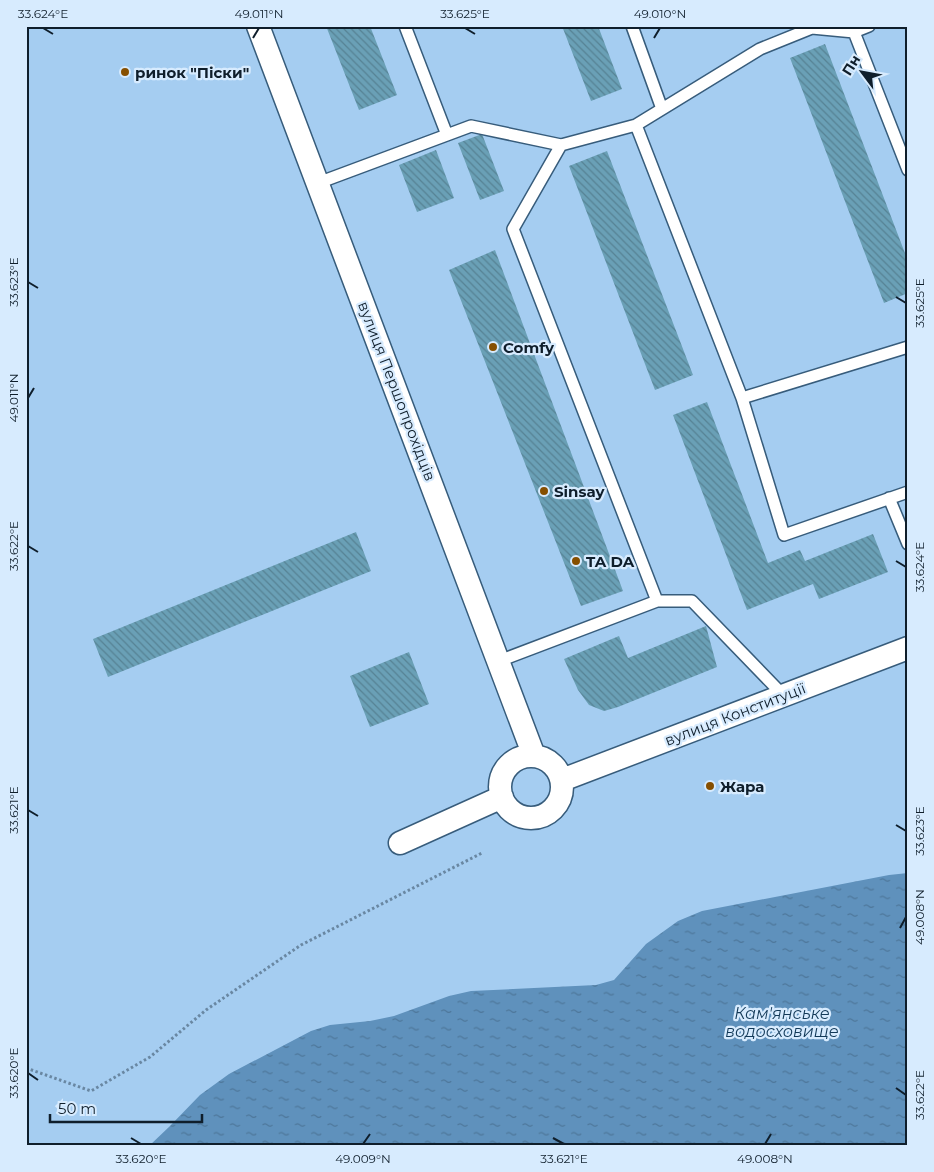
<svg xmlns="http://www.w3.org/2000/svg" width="934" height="1172" viewBox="0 0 934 1172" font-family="Montserrat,sans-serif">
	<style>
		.water { fill: url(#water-ripples) }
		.building { fill: url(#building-back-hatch) }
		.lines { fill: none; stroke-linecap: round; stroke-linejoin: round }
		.service-casing { stroke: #375c7b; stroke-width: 14 }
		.minor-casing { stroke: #375c7b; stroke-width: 25 }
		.path { stroke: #6987a2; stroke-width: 3; stroke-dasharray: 2.5 2.5; stroke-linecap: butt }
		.service { stroke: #fff; stroke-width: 11 }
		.minor { stroke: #fff; stroke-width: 22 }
		.ticks { fill: none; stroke: #0f1e2b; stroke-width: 2 }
		.poi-dot { fill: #864f00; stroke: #d7ebfe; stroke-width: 2 }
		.labels { text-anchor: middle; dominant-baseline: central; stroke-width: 4.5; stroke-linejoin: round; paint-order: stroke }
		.poi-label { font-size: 15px; font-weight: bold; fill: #0f1e2b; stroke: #d7ebfe; text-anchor: start }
		.street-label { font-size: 15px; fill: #0f1e2b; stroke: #d7ebfe }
		.water-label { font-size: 16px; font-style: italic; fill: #123958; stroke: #d7ebfe }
		.neatline { fill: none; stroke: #0f1e2b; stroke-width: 2 }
		.ticks-label { font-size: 12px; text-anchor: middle; fill: #0f1e2b }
	</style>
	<defs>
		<pattern id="water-ripples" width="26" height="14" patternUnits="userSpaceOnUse" patternTransform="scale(1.25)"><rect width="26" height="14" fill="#5f91bc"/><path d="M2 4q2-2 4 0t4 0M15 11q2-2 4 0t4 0" fill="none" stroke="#4d7699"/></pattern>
		<pattern id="building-back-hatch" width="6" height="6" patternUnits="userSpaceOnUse" patternTransform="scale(1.25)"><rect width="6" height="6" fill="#6aa0b6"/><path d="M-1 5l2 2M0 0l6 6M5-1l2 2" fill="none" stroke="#568294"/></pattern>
	</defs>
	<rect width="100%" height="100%" fill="#a5cdf1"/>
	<path class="water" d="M908,873V1146H149L170,1126L200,1095L229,1074L311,1031L330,1025L370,1021L394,1016L449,996L471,991L596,985L614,980L646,944L678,921L702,911L889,875Z"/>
	<path class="building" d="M326,26H370L397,95L359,110Z
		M562,26H598L622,89L591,101Z
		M825,44L908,261V293L884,303L790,58Z
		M482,134L504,191L480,200L458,143Z
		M436,150L454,198L417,212L399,165Z
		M607,151L693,375L655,390L569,166Z
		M495,250L623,591L581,606L449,270Z
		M707,402L768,563L800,550L805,561L873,534L888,572L819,599L813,584L747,610L673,415Z
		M356,532L371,571L108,677L93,639Z
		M706,626L717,667L618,707L604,711L589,705L578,690L564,659L619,636L628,658Z
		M409,652L429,704L370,727L350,676Z"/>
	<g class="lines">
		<g class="service-casing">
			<path id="service" d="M405,26L447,135
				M632,26L662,109
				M850,26L854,32L908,170
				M636,125L760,49L812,28L854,32L869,26
				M561,145L513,229L657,601
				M318,183L471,126L561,145L636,125L742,398L784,535L908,492
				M742,398L908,347
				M889,498L908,544
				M499,661L657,601H692L783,695"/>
		</g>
		<g class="minor-casing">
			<path id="minor" d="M258,26L534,756
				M500 787a31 31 0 1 1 62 0a31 31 0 1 1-62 0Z
				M562,780L908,648
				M400,843L502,797"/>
		</g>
		<path class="path" d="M26,1068L91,1091L150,1057L206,1010L301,945L482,853"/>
		<use href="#service" class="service"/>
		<use href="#minor" class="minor"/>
	</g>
	<path class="ticks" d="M43,28L53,34M465,28L475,34M253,38L259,28M654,38L660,28M28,282L38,288M896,297L906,303M28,398L34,388M28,546L38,552M896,561L906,567M28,810L38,816M896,825L906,831M900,928L906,917M28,1073L38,1080M896,1088L906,1095M131,1138L141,1144M553,1138L564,1144M363,1144L370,1134M765,1144L771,1134"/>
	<g class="poi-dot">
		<circle cx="125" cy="72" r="5"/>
		<circle cx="493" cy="347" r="5"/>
		<circle cx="544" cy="491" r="5"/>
		<circle cx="576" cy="561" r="5"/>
		<circle cx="710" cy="786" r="5"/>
	</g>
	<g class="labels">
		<g class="poi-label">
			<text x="135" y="72">ринок "Піски"</text>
			<text x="503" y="347">Comfy</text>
			<text x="554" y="491">Sinsay</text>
			<text x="586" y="561">TA DA</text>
			<text x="720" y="786">Жара</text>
		</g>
		<g class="street-label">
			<text transform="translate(397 391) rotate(69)">вулиця Першопрохідців</text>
			<text transform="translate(735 714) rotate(-21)">вулиця Конституції</text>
		</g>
		<g class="water-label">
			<text x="782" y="1013">Кам'янське<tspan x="782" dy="18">водосховище</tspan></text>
		</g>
	</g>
	<rect width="934" height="1172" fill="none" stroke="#d7ebfe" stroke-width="55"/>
	<g transform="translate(862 72) rotate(302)" stroke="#d7ebfe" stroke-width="4" paint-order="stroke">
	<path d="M0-4L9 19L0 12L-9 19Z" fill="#0f1e2b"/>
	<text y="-8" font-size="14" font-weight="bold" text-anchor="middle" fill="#0f1e2b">Пн</text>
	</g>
	<path d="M50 1114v8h152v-8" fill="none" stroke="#0f1e2b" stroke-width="2.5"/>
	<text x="58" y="1114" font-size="15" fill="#0f1e2b" stroke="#d7ebfe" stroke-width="4" paint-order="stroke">50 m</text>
	<rect x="28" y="28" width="878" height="1116" class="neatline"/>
	<g class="ticks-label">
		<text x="43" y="18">33.624°E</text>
		<text x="259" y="18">49.011°N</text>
		<text x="465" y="18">33.625°E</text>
		<text x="660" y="18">49.010°N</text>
		<text transform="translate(14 282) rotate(-90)" y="4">33.623°E</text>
		<text transform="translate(920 303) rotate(-90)" y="4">33.625°E</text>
		<text transform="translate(14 398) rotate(-90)" y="4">49.011°N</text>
		<text transform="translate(14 546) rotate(-90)" y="4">33.622°E</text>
		<text transform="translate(920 567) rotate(-90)" y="4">33.624°E</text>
		<text transform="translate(14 810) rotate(-90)" y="4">33.621°E</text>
		<text transform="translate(920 831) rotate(-90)" y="4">33.623°E</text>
		<text transform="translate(920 917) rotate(-90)" y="4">49.008°N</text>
		<text transform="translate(14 1073) rotate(-90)" y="4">33.620°E</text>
		<text transform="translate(920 1095) rotate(-90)" y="4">33.622°E</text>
		<text x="141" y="1163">33.620°E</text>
		<text x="363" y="1163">49.009°N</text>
		<text x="564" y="1163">33.621°E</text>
		<text x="765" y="1163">49.008°N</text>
	</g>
</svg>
